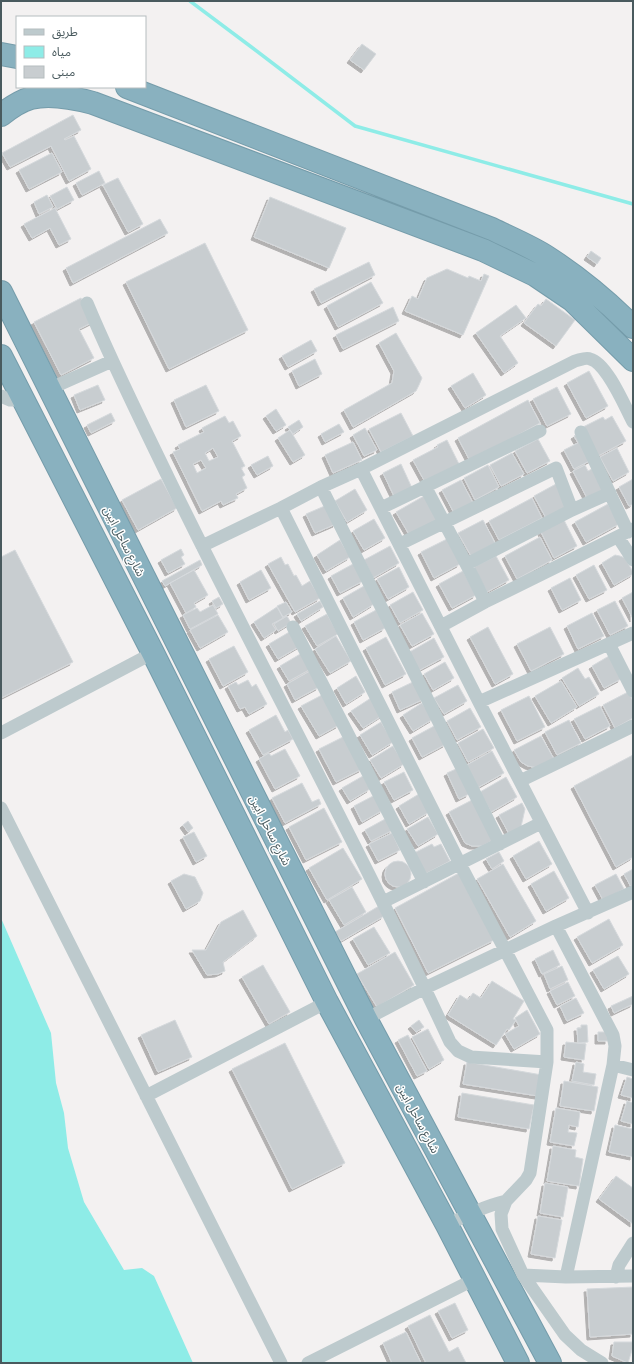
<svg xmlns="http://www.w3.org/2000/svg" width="634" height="1364" viewBox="0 0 634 1364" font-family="'Exo 2','Noto Sans Arabic',sans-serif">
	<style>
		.water { fill: #8eece7 }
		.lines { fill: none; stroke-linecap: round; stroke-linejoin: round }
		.stream { stroke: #8eece7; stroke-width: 3.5 }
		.building { fill: #c8cdd0; stroke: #d5d9dc; fill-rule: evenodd; filter: url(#shadow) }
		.highway-casing { stroke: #759caa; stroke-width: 24 }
		.street { stroke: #bdcacd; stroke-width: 13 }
		.highway { stroke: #89b1bf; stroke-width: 22 }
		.labels { text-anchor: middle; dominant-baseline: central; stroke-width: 3; stroke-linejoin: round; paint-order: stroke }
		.street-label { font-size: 12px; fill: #495a5e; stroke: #fff }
	</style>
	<defs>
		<filter id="shadow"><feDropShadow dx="-3" dy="3" stdDeviation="0" flood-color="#0004"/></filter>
	</defs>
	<rect width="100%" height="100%" fill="#f3f1f1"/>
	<path class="water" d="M1,918L51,1033L56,1083L64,1113L68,1148L84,1202L124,1270L142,1268L154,1276L193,1363H1Z"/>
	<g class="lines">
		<path class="stream" d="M190,1L250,46L355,126L633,204"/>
	</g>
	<path class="building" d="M362,44L376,54L364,70L350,60Z
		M73,115L81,130L64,139L65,140L74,136L91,169L69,181L51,146L10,167L2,153Z
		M52,153L62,172L29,189L19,170Z
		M99,171L105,183L82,195L76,183Z
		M118,178L143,224L128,232L103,185Z
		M67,187L74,200L57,209L50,196Z
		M47,195L53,207L39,214L34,202Z
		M270,197L346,228L329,268L254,237Z
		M55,208L71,239L59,245L50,228L32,238L24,224Z
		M160,219L168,233L73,283L66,268Z
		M205,243L248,330L169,369L126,282Z
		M591,251L601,258L597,264L587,257Z
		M369,262L375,275L321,303L314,289Z
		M447,269L468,278L469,276L481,281L484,274L489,276L463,335L405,311L412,296L418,299L427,278Z
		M371,282L383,303L338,327L327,306Z
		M81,298L93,322L79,329L94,358L61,375L34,322Z
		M546,299L575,320L556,346L524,323L538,304L541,306Z
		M516,305L526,318L500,336L518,363L504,373L476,333Z
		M393,307L399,321L343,349L336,335Z
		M396,333L422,378L419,385L416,391L353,427L344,410L392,383L394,371L379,343Z
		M311,340L317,351L288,367L282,356Z
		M315,359L322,374L299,386L292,371Z
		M589,371L608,406L586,418L567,383Z
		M473,373L486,395L465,408L451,386Z
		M98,385L105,400L80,410L74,395Z
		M206,385L219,411L186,427L174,400Z
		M557,387L571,414L547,426L533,399Z
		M528,400L540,423L470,461L458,438Z
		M276,409L286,425L276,431L266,416Z
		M111,413L115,421L91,433L87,425Z
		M401,413L413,436L381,452L369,429Z
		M225,416L229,423L233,421L241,436L232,441L245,466L241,468L245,475L242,477L247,488L236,494L238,498L223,505L221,501L202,511L173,452L180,449L178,445L204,432L202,428ZM213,448L218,457L209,461L205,453ZM201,460L206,468L197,473L193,464Z
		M612,416L626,441L598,456L583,427L603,417L605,420Z
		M299,420L303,427L293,434L288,427Z
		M339,424L344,432L325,442L321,434Z
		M365,428L377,450L364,456L353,435Z
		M290,430L305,455L293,462L278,438Z
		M581,432L595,458L574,469L564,450L578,443L574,436Z
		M538,439L550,461L527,473L515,451Z
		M447,440L459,464L425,482L413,460L438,447L437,445Z
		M353,442L362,460L333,473L325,455Z
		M617,448L629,472L613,481L600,457Z
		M512,453L524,474L501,486L490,465Z
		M268,456L273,466L257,475L251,465Z
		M401,464L412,488L394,496L383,473Z
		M488,465L499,487L475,500L464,478Z
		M585,465L588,471L599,465L610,486L587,498L573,471Z
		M161,479L177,508L138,530L122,500Z
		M633,479V504L629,506L619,487Z
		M461,480L473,503L454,513L442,490Z
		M556,484L567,506L546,518L534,496Z
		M355,489L367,510L347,522L335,501Z
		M424,496L437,520L410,536L396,512Z
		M532,498L542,518L499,540L489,521Z
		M608,504L619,524L586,542L575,522Z
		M327,505L336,524L315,533L306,514Z
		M374,519L385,538L364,550L353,531Z
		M483,520L495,543L471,556L458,533Z
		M564,520L577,546L554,558L541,532Z
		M540,537L552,560L517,579L505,556Z
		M447,539L460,564L434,578L421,552Z
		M340,540L350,557L326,571L317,555Z
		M390,546L399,563L373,578L364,560Z
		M181,549L184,555L181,557L185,564L168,573L161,560Z
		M15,550L73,662L1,698V557Z
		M615,555L620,556L625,558L633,572V574L614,585L602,563Z
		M496,556L509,580L487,592L474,567Z
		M281,557L285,565L288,564L294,576L296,575L302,586L310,581L320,598L295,612L268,564Z
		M200,560L202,565L165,586L162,581Z
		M353,564L363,581L340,593L331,576Z
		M594,565L607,590L589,599L576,575Z
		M399,567L409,587L388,599L377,579Z
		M194,570L208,595L194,603L196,607L186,613L170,583Z
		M261,570L271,588L249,600L240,582Z
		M463,571L476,595L452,608L439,584Z
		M570,578L581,600L562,610L551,588Z
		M364,586L374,604L353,617L343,598Z
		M413,592L423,610L400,623L390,605Z
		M633,592V619L622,598Z
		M219,597L223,604L216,608L212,601Z
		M320,601L323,607L301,621L297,614Z
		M615,601L628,626L610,635L597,610Z
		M286,602L292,612L283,617L277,606Z
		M213,605L218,614L190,629L183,615L197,608L200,612Z
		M277,607L283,618L272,624L276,630L264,638L254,622Z
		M376,610L385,628L363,640L354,622Z
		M422,613L434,634L412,646L400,625Z
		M592,613L604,636L578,649L567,626Z
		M327,614L338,634L317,646L305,626Z
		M218,615L228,632L200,648L190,630Z
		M287,616L291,623L278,631L274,624Z
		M488,627L513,674L495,684L470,637Z
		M550,627L564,654L531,671L517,644Z
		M291,631L300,646L278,659L269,644Z
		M336,636L351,661L330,673L315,649Z
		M386,637L406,674L385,685L366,648Z
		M434,638L444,657L416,672L406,654Z
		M234,646L248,672L223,686L209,659Z
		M307,650L316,666L289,681L280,666Z
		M609,656L621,679L604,688L592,666Z
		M445,662L454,678L433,690L424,674Z
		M578,668L585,679L589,677L599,694L579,706L562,678Z
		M310,671L319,687L295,700L287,684Z
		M356,676L365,692L346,704L337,688Z
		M248,680L252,687L256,684L267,704L249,714L245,707L240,709L228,686L236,682L238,685Z
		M415,681L424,699L400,710L392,692Z
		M561,681L577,707L551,723L535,696Z
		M458,685L467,701L444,714L434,698Z
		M628,692L633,701V718L615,728L603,705Z
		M322,695L339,725L319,736L301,706Z
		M529,696L545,727L517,741L501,710Z
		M371,698L383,715L363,728L351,711Z
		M422,703L433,719L413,731L403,715Z
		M600,706L610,726L585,739L574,719Z
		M470,708L481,727L457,740L447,721Z
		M276,715L285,732L288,730L293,739L263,755L249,730Z
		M569,720L581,743L557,755L545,732Z
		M381,722L393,742L372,755L360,735Z
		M436,725L446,744L422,757L412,738Z
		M483,729L494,748L468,762L458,743Z
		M345,736L362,769L336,782L319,749Z
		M541,736L554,759L538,768L528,766L521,762L514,750Z
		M393,746L404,764L381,778L370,760Z
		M285,749L300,776L275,789L259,759L269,753L271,756Z
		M492,751L504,773L477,788L465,766Z
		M633,755V857L616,867L574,786Z
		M456,769L469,794L459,799L447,773Z
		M404,772L413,790L394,800L384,782Z
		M363,776L370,789L350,801L342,788Z
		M506,777L517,797L491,812L480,792Z
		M302,783L312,802L319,799L321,804L285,823L272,798Z
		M419,794L429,812L409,824L399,806Z
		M375,795L383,810L362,822L354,806Z
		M472,800L493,840L482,846H472L465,843L449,812Z
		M522,803L525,809L521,827L509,834L499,815Z
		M324,808L342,842L306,860L289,827Z
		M428,817L438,834L418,846L407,829Z
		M387,818L393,830L371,841L365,830Z
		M188,821L193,828L188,832L183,825Z
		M194,832L207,856L196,862L183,837Z
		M392,833L400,850L378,861L369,844Z
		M539,841L552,864L526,879L513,856Z
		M432,844L434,847L441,844L450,861L425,874L414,853Z
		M343,848L362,879L327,900L309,868Z
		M499,852L504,861L492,869L486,859Z
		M385 874a13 13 0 1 1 26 0a13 13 0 1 1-26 0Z
		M503,864L536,921L510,937L477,879Z
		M633,869V886L631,887L624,874Z
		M554,871L569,898L546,911L531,884Z
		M459,873L494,940L428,973L395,908Z
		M184,874L195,877L203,893L200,901L186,909L171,881Z
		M616,874L624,889L603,900L595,885Z
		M352,887L366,912L344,925L329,900Z
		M379,906L384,916L341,941L335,932Z
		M243,910L257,936L223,962L225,971L218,974L207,975L192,950H206L221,922Z
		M609,919L623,945L592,963L577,937Z
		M374,927L390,953L368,965L353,939Z
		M553,950L560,965L542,974L535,959Z
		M395,952L414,985L377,1007L357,974Z
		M618,956L629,974L604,989L593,970Z
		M263,965L290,1012L269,1024L242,977Z
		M562,966L568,980L550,989L544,974Z
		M492,981L524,1001L513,1019L516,1020L509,1030L507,1029L496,1045L448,1015L460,995L468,1000L473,993L481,998Z
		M568,982L575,996L557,1005L550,991Z
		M633,996V1004L614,1013L611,1006Z
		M576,998L584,1013L567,1021L560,1006Z
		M527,1010L540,1034L514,1049L505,1034L519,1026L515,1018Z
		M175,1020L192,1057L158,1072L141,1035Z
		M419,1020L424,1027L416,1032L411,1026Z
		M581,1025H587L588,1042L578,1043L577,1028H581Z
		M428,1029L444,1060L429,1069L412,1037Z
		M598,1032H608V1041H598Z
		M408,1035L427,1071L417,1076L398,1040Z
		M566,1042L586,1044L584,1060L564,1057Z
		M285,1043L345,1163L292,1189L232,1069Z
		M467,1062L542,1075L538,1096L463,1084Z
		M576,1062L584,1064L583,1072L596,1074L594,1085L572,1081Z
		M627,1077L633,1079V1098L621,1095Z
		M564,1081L598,1087L594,1111L560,1106Z
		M462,1093L534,1105L529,1129L458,1117Z
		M627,1101L633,1103V1124L621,1121Z
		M556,1108L580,1112L578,1127L569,1125L568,1132L577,1133L574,1146L550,1142Z
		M615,1125L633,1129V1157L609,1152Z
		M553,1146L576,1150L575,1157L583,1159L579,1186L547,1181Z
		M616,1176L633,1188V1224L599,1199Z
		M545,1183L568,1187L563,1217L540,1213Z
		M538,1216L562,1220L555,1258L531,1254Z
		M633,1287V1334L590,1337L587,1289Z
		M455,1303L468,1330L452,1338L438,1311Z
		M430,1315L449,1352L458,1347L466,1363H426L408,1326Z
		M406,1332L421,1363H392L383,1343Z
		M614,1342H633V1347L628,1363L612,1356Z"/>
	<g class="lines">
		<g class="highway-casing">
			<path id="highway" d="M1,54L17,57
				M127,87L492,229C510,238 530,246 547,257C578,277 607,301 633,327
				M1,115C10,108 20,101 31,98C51,93 74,98 93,103L483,250L535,275L572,300L633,360
				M1,292L366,1019L550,1363
				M1,356L153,653L327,1002L447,1225L518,1363"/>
		</g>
		<path class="street" d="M87,303C112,363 141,421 169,479C261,668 362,852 450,1042L458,1051L471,1057L547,1062
			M49,389L112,361
			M1,396L10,400H23
			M581,432L628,532
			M361,469L479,702L588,913
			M425,486C445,525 467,563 485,602
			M321,487L500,844
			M281,508L460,864L547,1030V1062L530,1173L526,1180L506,1201L501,1214L502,1229L523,1275L565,1335L581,1350L602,1363
			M381,508L540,431
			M618,537L633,560
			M400,544L556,468L572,510
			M202,546L281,508L321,487L361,469L575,361C580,360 586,357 590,359C607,363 625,407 633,422
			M467,564L572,510L610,493
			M441,626L485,602L633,529
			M293,627L424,882
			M609,644L633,691
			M479,702L633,633
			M1,733L153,653
			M520,781L633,726
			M1,808L281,1363
			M383,902L541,823
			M556,926L613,1035L615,1046L613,1065L566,1277
			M366,1019L425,988L556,926L633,892
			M613,1065L633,1070
			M146,1096L327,1002
			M447,1225C467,1215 485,1206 506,1201
			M523,1275L566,1277L633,1276
			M616,1277L619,1265L633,1243
			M308,1363L475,1279"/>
		<use href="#highway" class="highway"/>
	</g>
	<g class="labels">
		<g class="street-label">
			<text transform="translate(125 541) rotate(63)">شارع ساحل ابين</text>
			<text transform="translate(271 830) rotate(63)">شارع ساحل ابين</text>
			<text transform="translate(419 1118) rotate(62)">شارع ساحل ابين</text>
		</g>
	</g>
	<rect width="634" height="1364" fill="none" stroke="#495a5e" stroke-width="4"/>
	<rect x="16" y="16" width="130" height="72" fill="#ffffff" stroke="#b6bdbf"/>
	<rect x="24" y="29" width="20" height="6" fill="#bdcacd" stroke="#b6bdbf"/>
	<text x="52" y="36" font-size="12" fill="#495a5e">طريق</text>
	<rect x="24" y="46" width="20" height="12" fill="#8eece7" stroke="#b6bdbf"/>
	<text x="52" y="56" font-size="12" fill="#495a5e">مياه</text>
	<rect x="24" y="66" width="20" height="12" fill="#c8cdd0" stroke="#b6bdbf"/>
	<text x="52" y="76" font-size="12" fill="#495a5e">مبنى</text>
</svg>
